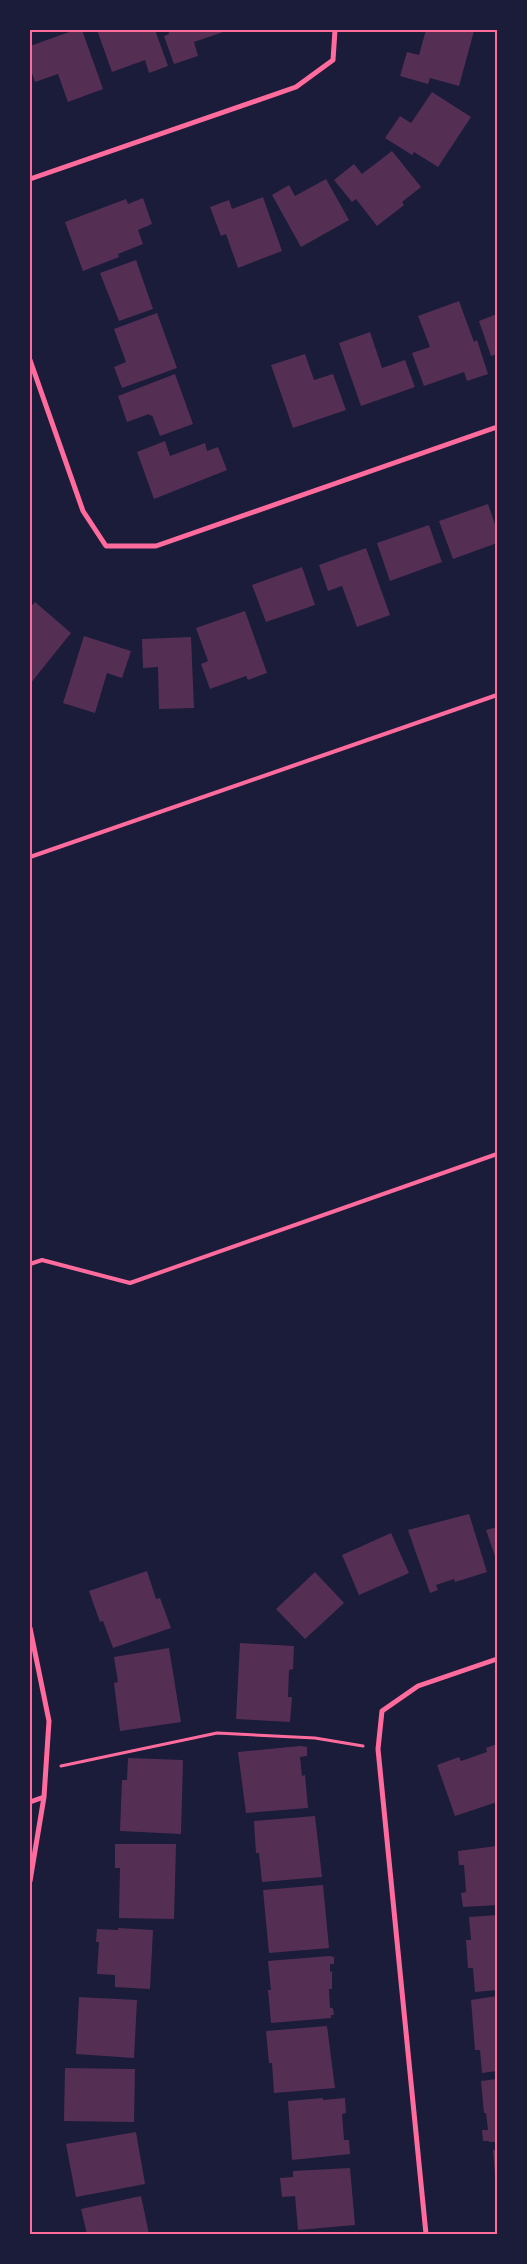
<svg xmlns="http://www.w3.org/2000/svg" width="527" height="2264" viewBox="0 0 527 2264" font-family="Inter,sans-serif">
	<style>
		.building { fill: #542f53 }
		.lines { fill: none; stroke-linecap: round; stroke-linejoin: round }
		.path { stroke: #ff6b9d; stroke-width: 3 }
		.service { stroke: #ff6b9d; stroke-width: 4 }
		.minor { stroke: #ff6b9d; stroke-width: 5 }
		.neatline { fill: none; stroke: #ff6b9d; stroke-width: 2 }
	</style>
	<rect width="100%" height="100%" fill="#1b1b3a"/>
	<path class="building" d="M75,30H82L103,89L68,102L58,74L35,82L30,67V46Z
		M97,30H155L168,66L149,73L145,60L112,72Z
		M168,30H229L194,42L198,56L174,64L164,36L169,34Z
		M426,30L474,31L459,86L430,78L428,84L400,76L407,52L419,55Z
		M432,92L471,117L438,167L414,152L412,155L385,138L400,116L411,123Z
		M392,151L421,187L402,202L404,205L377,226L356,199L352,202L334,180L354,164L362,174Z
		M326,179L349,220L301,247L272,195L289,185L295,196Z
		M263,197L282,251L238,268L226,234L221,236L210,207L229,200L232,209Z
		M143,198L152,224L138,230L143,244L118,254L119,257L83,271L65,222L126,199L128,204Z
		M136,260L153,309L119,321L100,273Z
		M459,301L474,342L477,340L488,374L467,381L464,372L424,386L412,353L430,347L418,316Z
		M157,313L177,368L122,388L114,367L126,362L114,329Z
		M497,314V354L491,356L479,321Z
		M370,332L382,368L405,360L415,387L361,406L339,343Z
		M305,354L314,380L333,374L346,410L293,428L271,365Z
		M175,374L193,424L160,436L152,415L150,416L149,414L127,422L118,396Z
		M165,441L170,456L205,443L207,451L218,447L227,470L154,499L137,452Z
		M488,504L497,530V543L453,559L439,521Z
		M429,525L442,562L390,581L377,543Z
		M366,548L390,615L357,627L342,586L328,591L319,565Z
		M302,567L315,605L266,622L252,585Z
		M35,602L71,633L30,684V608Z
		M245,611L267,673L248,680L246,676L210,689L201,664L208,661L196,628Z
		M84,636L131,651L122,678L107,673L95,713L63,703Z
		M191,637L194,708L159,709L158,667L143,668L142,639Z
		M469,1514L487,1572L455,1582L454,1579L436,1585L438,1590L430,1593L408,1530Z
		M497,1527V1562L486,1530Z
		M391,1533L409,1573L359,1595L342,1555Z
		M147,1571L156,1599L160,1598L171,1628L113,1648L103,1621L100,1622L89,1591Z
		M315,1572L344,1603L305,1639L276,1609Z
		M240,1643L294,1646L293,1669L289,1670L288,1697H292L290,1722L236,1719Z
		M169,1648L181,1722L120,1731L114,1683L118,1682L114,1657Z
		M497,1744V1802L455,1816L437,1765L459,1757L461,1761L487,1752L486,1748Z
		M300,1746L307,1747V1756L300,1757L302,1776L305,1775L308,1808L246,1813L238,1752Z
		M128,1758L183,1760L181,1834L120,1831L122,1780H127Z
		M315,1816L322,1877L262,1882L259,1853H256L254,1821Z
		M115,1844H176L174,1919L119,1918L120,1868H115Z
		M497,1846V1905L463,1907L461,1893L466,1892L465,1878L464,1865H459L458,1851Z
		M323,1885L329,1948L269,1953L263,1890Z
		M497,1915V1990L475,1992L473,1968H468L466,1940H471L469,1917Z
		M118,1928L153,1930L150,1989L115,1987V1975L97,1974L99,1942H96L97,1929L118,1930Z
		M329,1956L334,1957V1964H330V1972L332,1971V1989H329L330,2008H333L334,2015H331V2018L271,2023L268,1990H271L268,1961Z
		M497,1996V2071L482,2073L480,2050H475L471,2000Z
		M79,1997L137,2000L134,2058L76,2054Z
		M327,2026L335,2088L274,2093L272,2063H269L266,2031Z
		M65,2068L135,2069L134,2122L64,2121Z
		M497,2079V2142H489V2141H483L482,2130H488L486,2113H484L481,2081Z
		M323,2098V2100L345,2098L346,2113L342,2114L344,2140H349L350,2154L292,2160L288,2101Z
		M136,2132L145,2184L76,2197L66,2144Z
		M497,2149V2189H496L493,2150Z
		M350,2168L355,2225L298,2230L295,2196L282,2197L280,2178L293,2177V2171Z
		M141,2196L149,2234H87L81,2209Z"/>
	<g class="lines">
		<path class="path" d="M61,1766L217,1733L315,1738L363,1746"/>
		<path class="service" d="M30,857L497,695
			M30,1264L42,1260L130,1283L497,1154"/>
		<path class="minor" d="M30,179L296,87L333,60L335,30
			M30,360L83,511L106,546H156L497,427
			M30,1628L49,1721L44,1797L30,1881
			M30,1802L44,1797
			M426,2234L378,1749L382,1711L418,1686L497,1659"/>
	</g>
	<rect width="527" height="2264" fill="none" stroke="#1b1b3a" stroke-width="62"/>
	<rect x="31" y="31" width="465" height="2202" class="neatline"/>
</svg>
